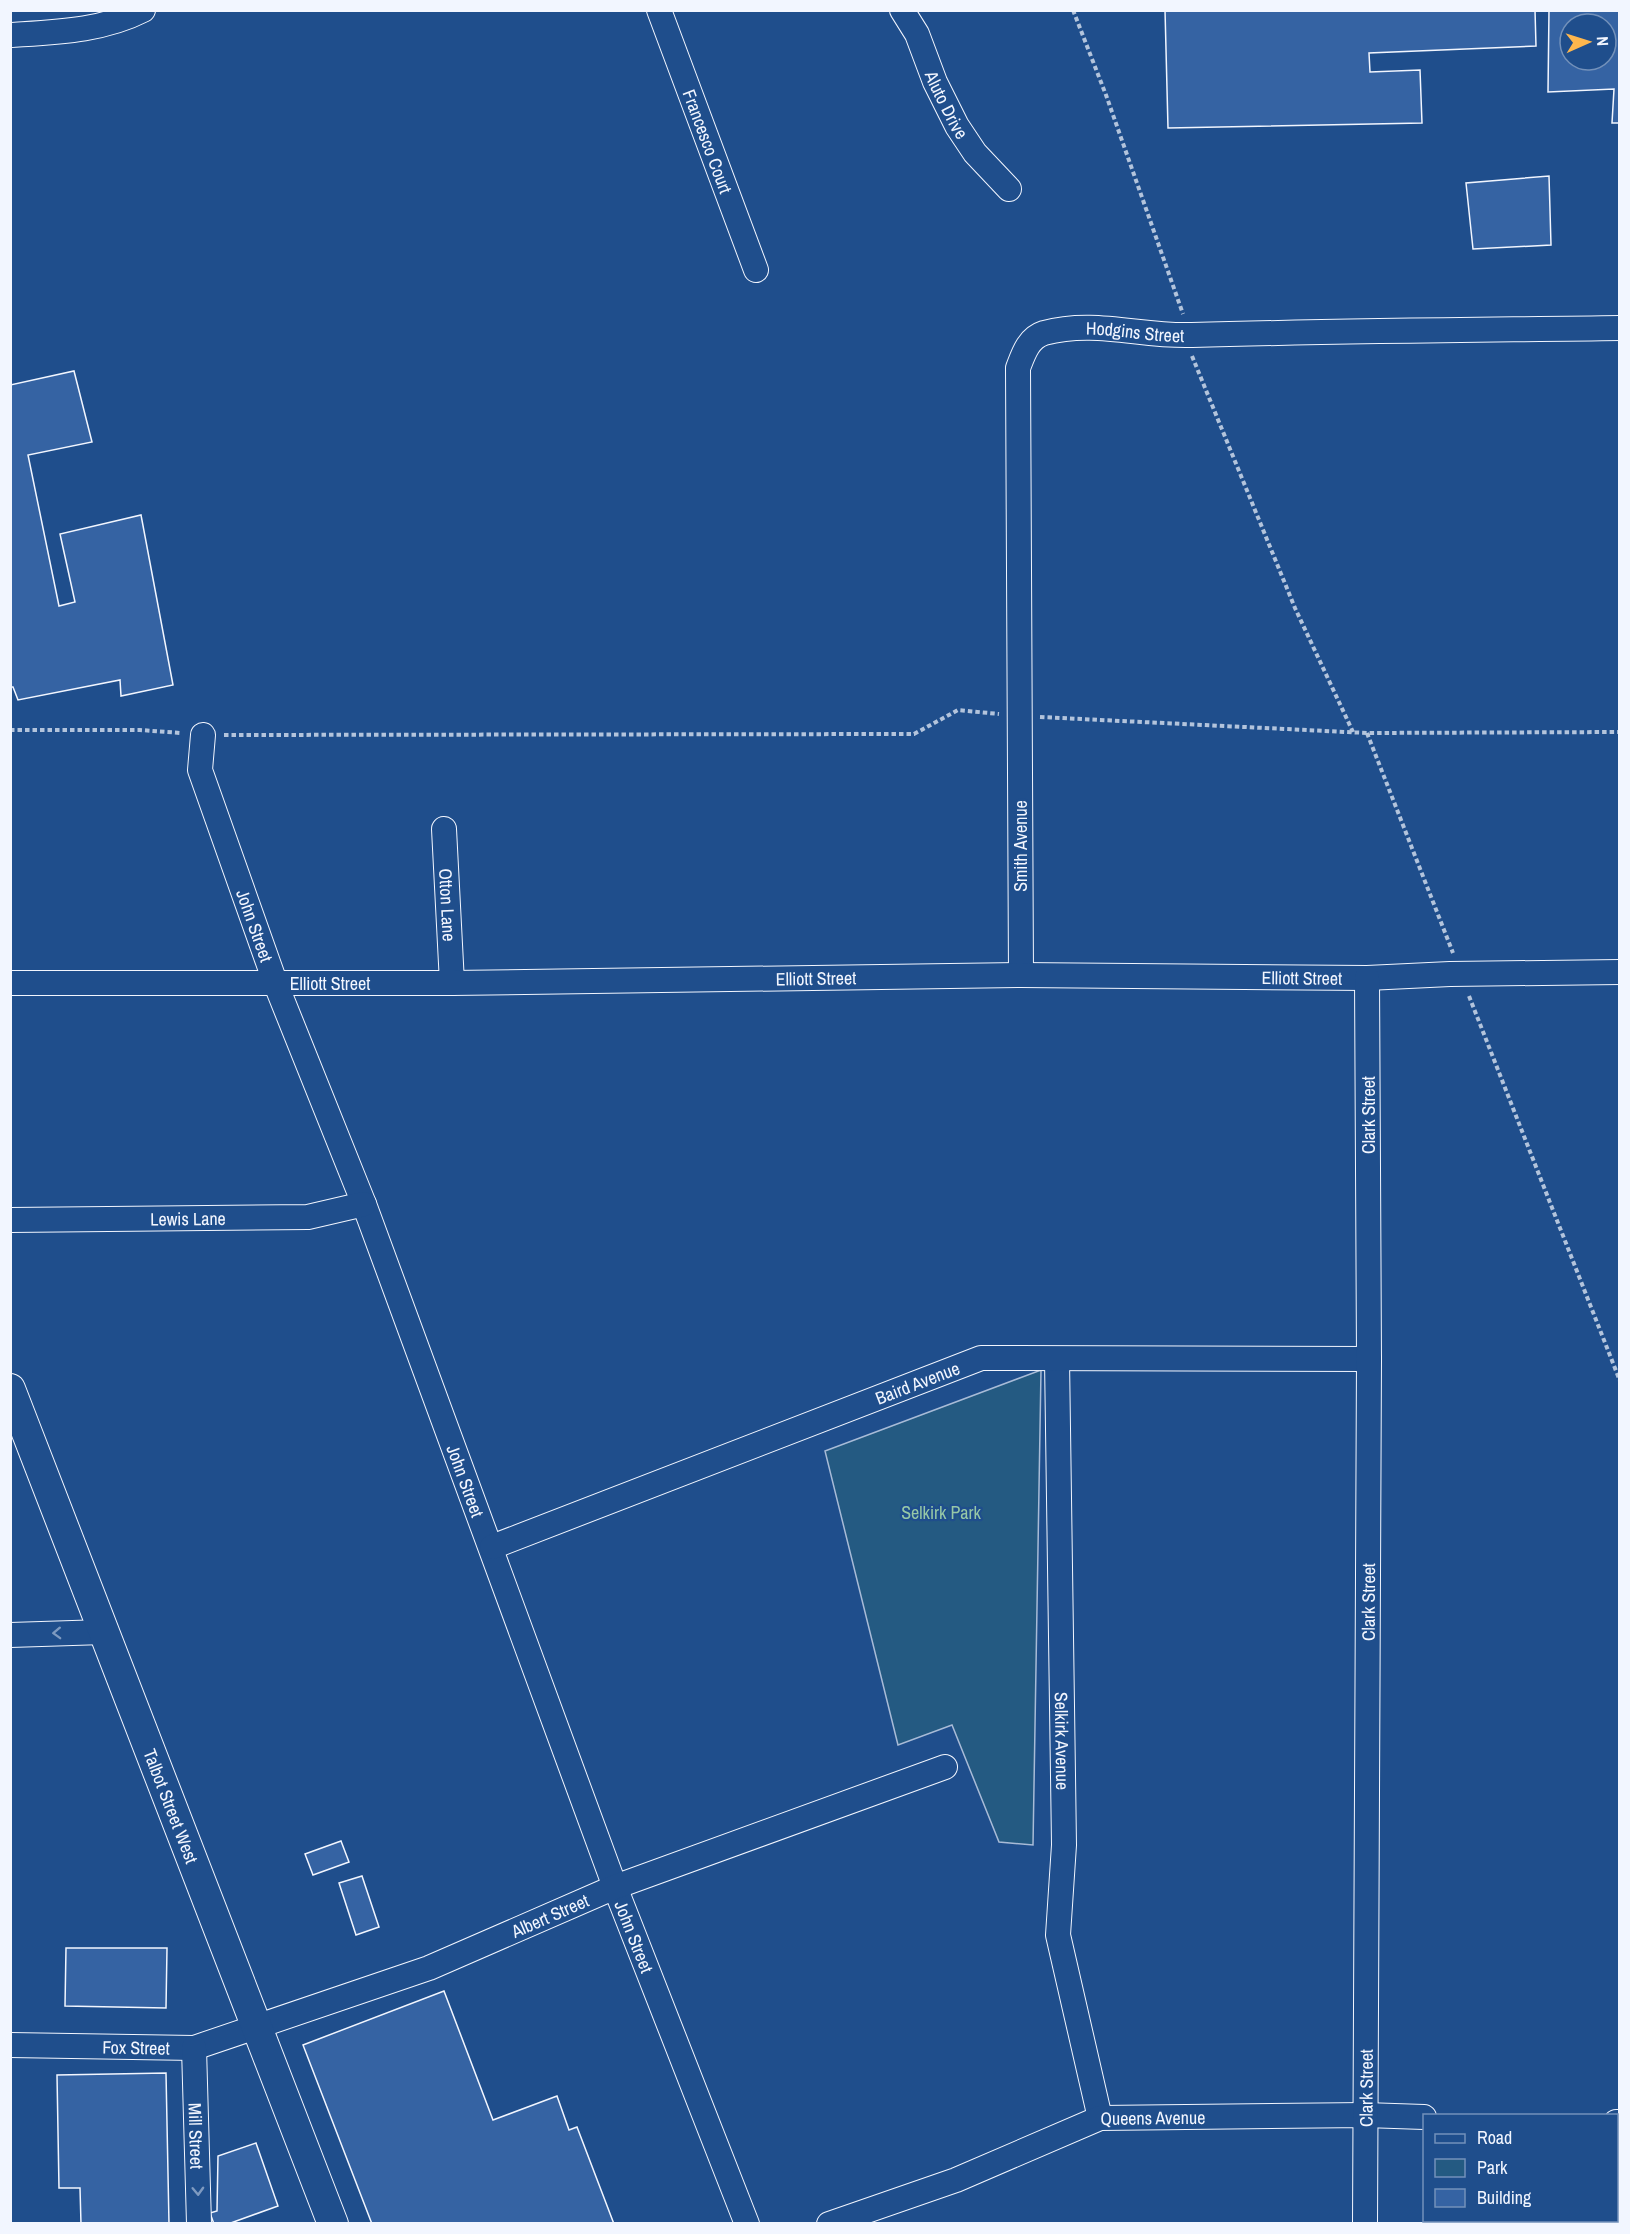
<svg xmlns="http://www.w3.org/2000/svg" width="1630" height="2234" viewBox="0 0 1630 2234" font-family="'Archivo Narrow',sans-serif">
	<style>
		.green { fill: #245a82; stroke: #a8bbd7; stroke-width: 1.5 }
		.building { fill: #3563a3; stroke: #f2f6ff; stroke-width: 1.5; fill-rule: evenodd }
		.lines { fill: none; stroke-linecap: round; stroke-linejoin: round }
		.minor-casing { stroke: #f2f6ff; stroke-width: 26 }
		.major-casing { stroke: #f2f6ff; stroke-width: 32 }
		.path { stroke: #b3c4dc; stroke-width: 4; stroke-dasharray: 4.5 3; stroke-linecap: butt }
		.minor { stroke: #1f4e8c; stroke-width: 24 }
		.major { stroke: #1f4e8c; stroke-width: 30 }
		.oneway { stroke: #7e9ac0 }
		.labels { text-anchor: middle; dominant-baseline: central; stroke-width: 4.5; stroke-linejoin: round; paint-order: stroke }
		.street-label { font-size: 18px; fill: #f2f6ff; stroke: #1f4e8c }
		.park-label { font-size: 18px; fill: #97c8a6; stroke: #1f4e8c }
	</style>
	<rect width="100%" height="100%" fill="#1f4e8c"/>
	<path class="green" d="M1041,1370L1033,1845L999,1842L952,1725L898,1745L825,1451Z"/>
	<path class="building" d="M1165,10H1535L1536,46L1369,53L1370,72L1420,70L1422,123L1168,128Z
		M1549,10H1620V123H1612L1614,89L1548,92ZM1570,24H1606V60H1570Z
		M1549,176L1551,245L1473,249L1466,183Z
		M74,371L92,442L28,455L59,606L75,602L60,534L141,515L173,685L121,696L120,680L18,700L13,687H10V385Z
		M341,1841L349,1862L313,1875L305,1854Z
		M362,1876L379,1927L356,1935L339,1883Z
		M66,1948H167L166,2008L65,2006Z
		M444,1991L493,2120L557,2096L569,2130L577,2127L614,2224H372L303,2045Z
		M166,2073L169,2224H81L80,2188H59L57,2075Z
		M256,2143L278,2206L228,2224H214L210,2213L217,2211L218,2156Z"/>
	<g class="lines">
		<g class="minor-casing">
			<g id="minor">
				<path id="s1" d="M659,10L756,270"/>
				<path id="s2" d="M902,10L917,34L935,82L957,126L975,153L1009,189"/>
				<path d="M10,35C56,32 102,31 143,10"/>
				<path id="s3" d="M203,735L200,770L275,982L364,1204L615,1887L747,2224"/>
				<path id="s4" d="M444,829L452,983"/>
				<path id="s5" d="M1021,975L1018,368C1023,355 1028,338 1044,333C1095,319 1141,337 1192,335C1335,331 1477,330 1620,328"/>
				<path id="s6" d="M10,983H452L1021,975L1367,978L1450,974L1620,972"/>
				<path id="s7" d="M10,1220L308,1217L364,1204"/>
				<path id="s8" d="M1057,1359L1064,1845L1058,1935L1100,2118"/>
				<path id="s9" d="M492,1547L981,1358L1369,1359"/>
				<path d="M10,1635L104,1632"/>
				<path id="s10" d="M10,2045L194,2048L429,1968L615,1887L945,1767"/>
				<path id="s11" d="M194,2048L199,2224"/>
				<path d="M1616,2122H1620"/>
				<path id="s12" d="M829,2224L956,2180L1100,2118L1365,2115L1424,2117"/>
				<path id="s13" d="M1365,2224L1369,1359L1367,978"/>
			</g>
		</g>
		<g class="major-casing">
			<g id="major">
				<path id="s14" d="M10,1389L333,2224"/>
			</g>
		</g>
		<path class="path" d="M1073,10L1106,95L1183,314
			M1192,356L1295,608L1353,732
			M1040,717L1367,733L1620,732
			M10,730H140L181,733
			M1367,733L1453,953
			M224,735L914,734L958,710L999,714
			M1469,996L1620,1381"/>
		<use href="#minor" class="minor"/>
		<use href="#major" class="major"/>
	</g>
	<defs><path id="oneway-chevron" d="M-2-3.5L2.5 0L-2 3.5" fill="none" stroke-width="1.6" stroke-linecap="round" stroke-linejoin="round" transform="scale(1.5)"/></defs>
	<g class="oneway">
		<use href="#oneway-chevron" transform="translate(57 1633) rotate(178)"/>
		<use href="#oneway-chevron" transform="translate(198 2191) rotate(88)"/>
	</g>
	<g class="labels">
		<g class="street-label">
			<text stroke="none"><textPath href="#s2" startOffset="105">Aluto Drive</textPath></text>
			<text stroke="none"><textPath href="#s1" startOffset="140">Francesco Court</textPath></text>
			<text stroke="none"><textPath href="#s5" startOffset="744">Hodgins Street</textPath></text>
			<text transform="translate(1020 846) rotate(-90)">Smith Avenue</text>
			<text stroke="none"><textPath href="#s4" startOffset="76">Otton Lane</textPath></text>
			<text stroke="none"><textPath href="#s3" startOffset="200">John Street</textPath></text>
			<text stroke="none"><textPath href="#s6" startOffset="1292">Elliott Street</textPath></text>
			<text stroke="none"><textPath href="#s6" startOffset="806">Elliott Street</textPath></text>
			<text stroke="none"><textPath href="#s6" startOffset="320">Elliott Street</textPath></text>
			<text transform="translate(1368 1115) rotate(-90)">Clark Street</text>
			<text stroke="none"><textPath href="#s7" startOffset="178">Lewis Lane</textPath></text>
			<text stroke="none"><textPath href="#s9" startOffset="456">Baird Avenue</textPath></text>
			<text stroke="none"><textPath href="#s3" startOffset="794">John Street</textPath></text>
			<text stroke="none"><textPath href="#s13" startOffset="622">Clark Street</textPath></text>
			<text stroke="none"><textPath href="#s8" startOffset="382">Selkirk Avenue</textPath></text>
			<text stroke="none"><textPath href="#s14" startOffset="447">Talbot Street West</textPath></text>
			<text stroke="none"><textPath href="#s10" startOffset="564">Albert Street</textPath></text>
			<text stroke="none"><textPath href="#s3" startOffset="1280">John Street</textPath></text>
			<text stroke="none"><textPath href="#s10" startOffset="126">Fox Street</textPath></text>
			<text stroke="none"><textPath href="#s13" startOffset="136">Clark Street</textPath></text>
			<text stroke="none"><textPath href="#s12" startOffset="344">Queens Avenue</textPath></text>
			<text stroke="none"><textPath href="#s11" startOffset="88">Mill Street</textPath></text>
		</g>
		<g class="park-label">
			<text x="941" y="1512">Selkirk Park</text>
		</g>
	</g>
	<rect width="1630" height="2234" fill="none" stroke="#f2f6ff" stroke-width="24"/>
	<rect x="1423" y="2114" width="195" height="108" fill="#1f4e8c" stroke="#7391ba" stroke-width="1.5"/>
	<rect x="1435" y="2134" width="30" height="9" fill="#1f4e8c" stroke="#7391ba" stroke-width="1.5"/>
	<text x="1477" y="2144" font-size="18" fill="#f2f6ff">Road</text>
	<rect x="1435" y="2159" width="30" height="18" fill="#245a82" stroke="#7391ba" stroke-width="1.5"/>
	<text x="1477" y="2174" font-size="18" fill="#f2f6ff">Park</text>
	<rect x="1435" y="2189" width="30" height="18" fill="#3563a3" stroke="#7391ba" stroke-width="1.5"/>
	<text x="1477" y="2204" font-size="18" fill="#f2f6ff">Building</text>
	<g transform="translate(1588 42) rotate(87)"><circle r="28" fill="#1f4e8c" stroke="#7391ba" stroke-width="1.5"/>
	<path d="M0-4.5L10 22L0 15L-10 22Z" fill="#ffb74d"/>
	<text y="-9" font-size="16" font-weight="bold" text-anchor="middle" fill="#f2f6ff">N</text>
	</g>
</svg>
